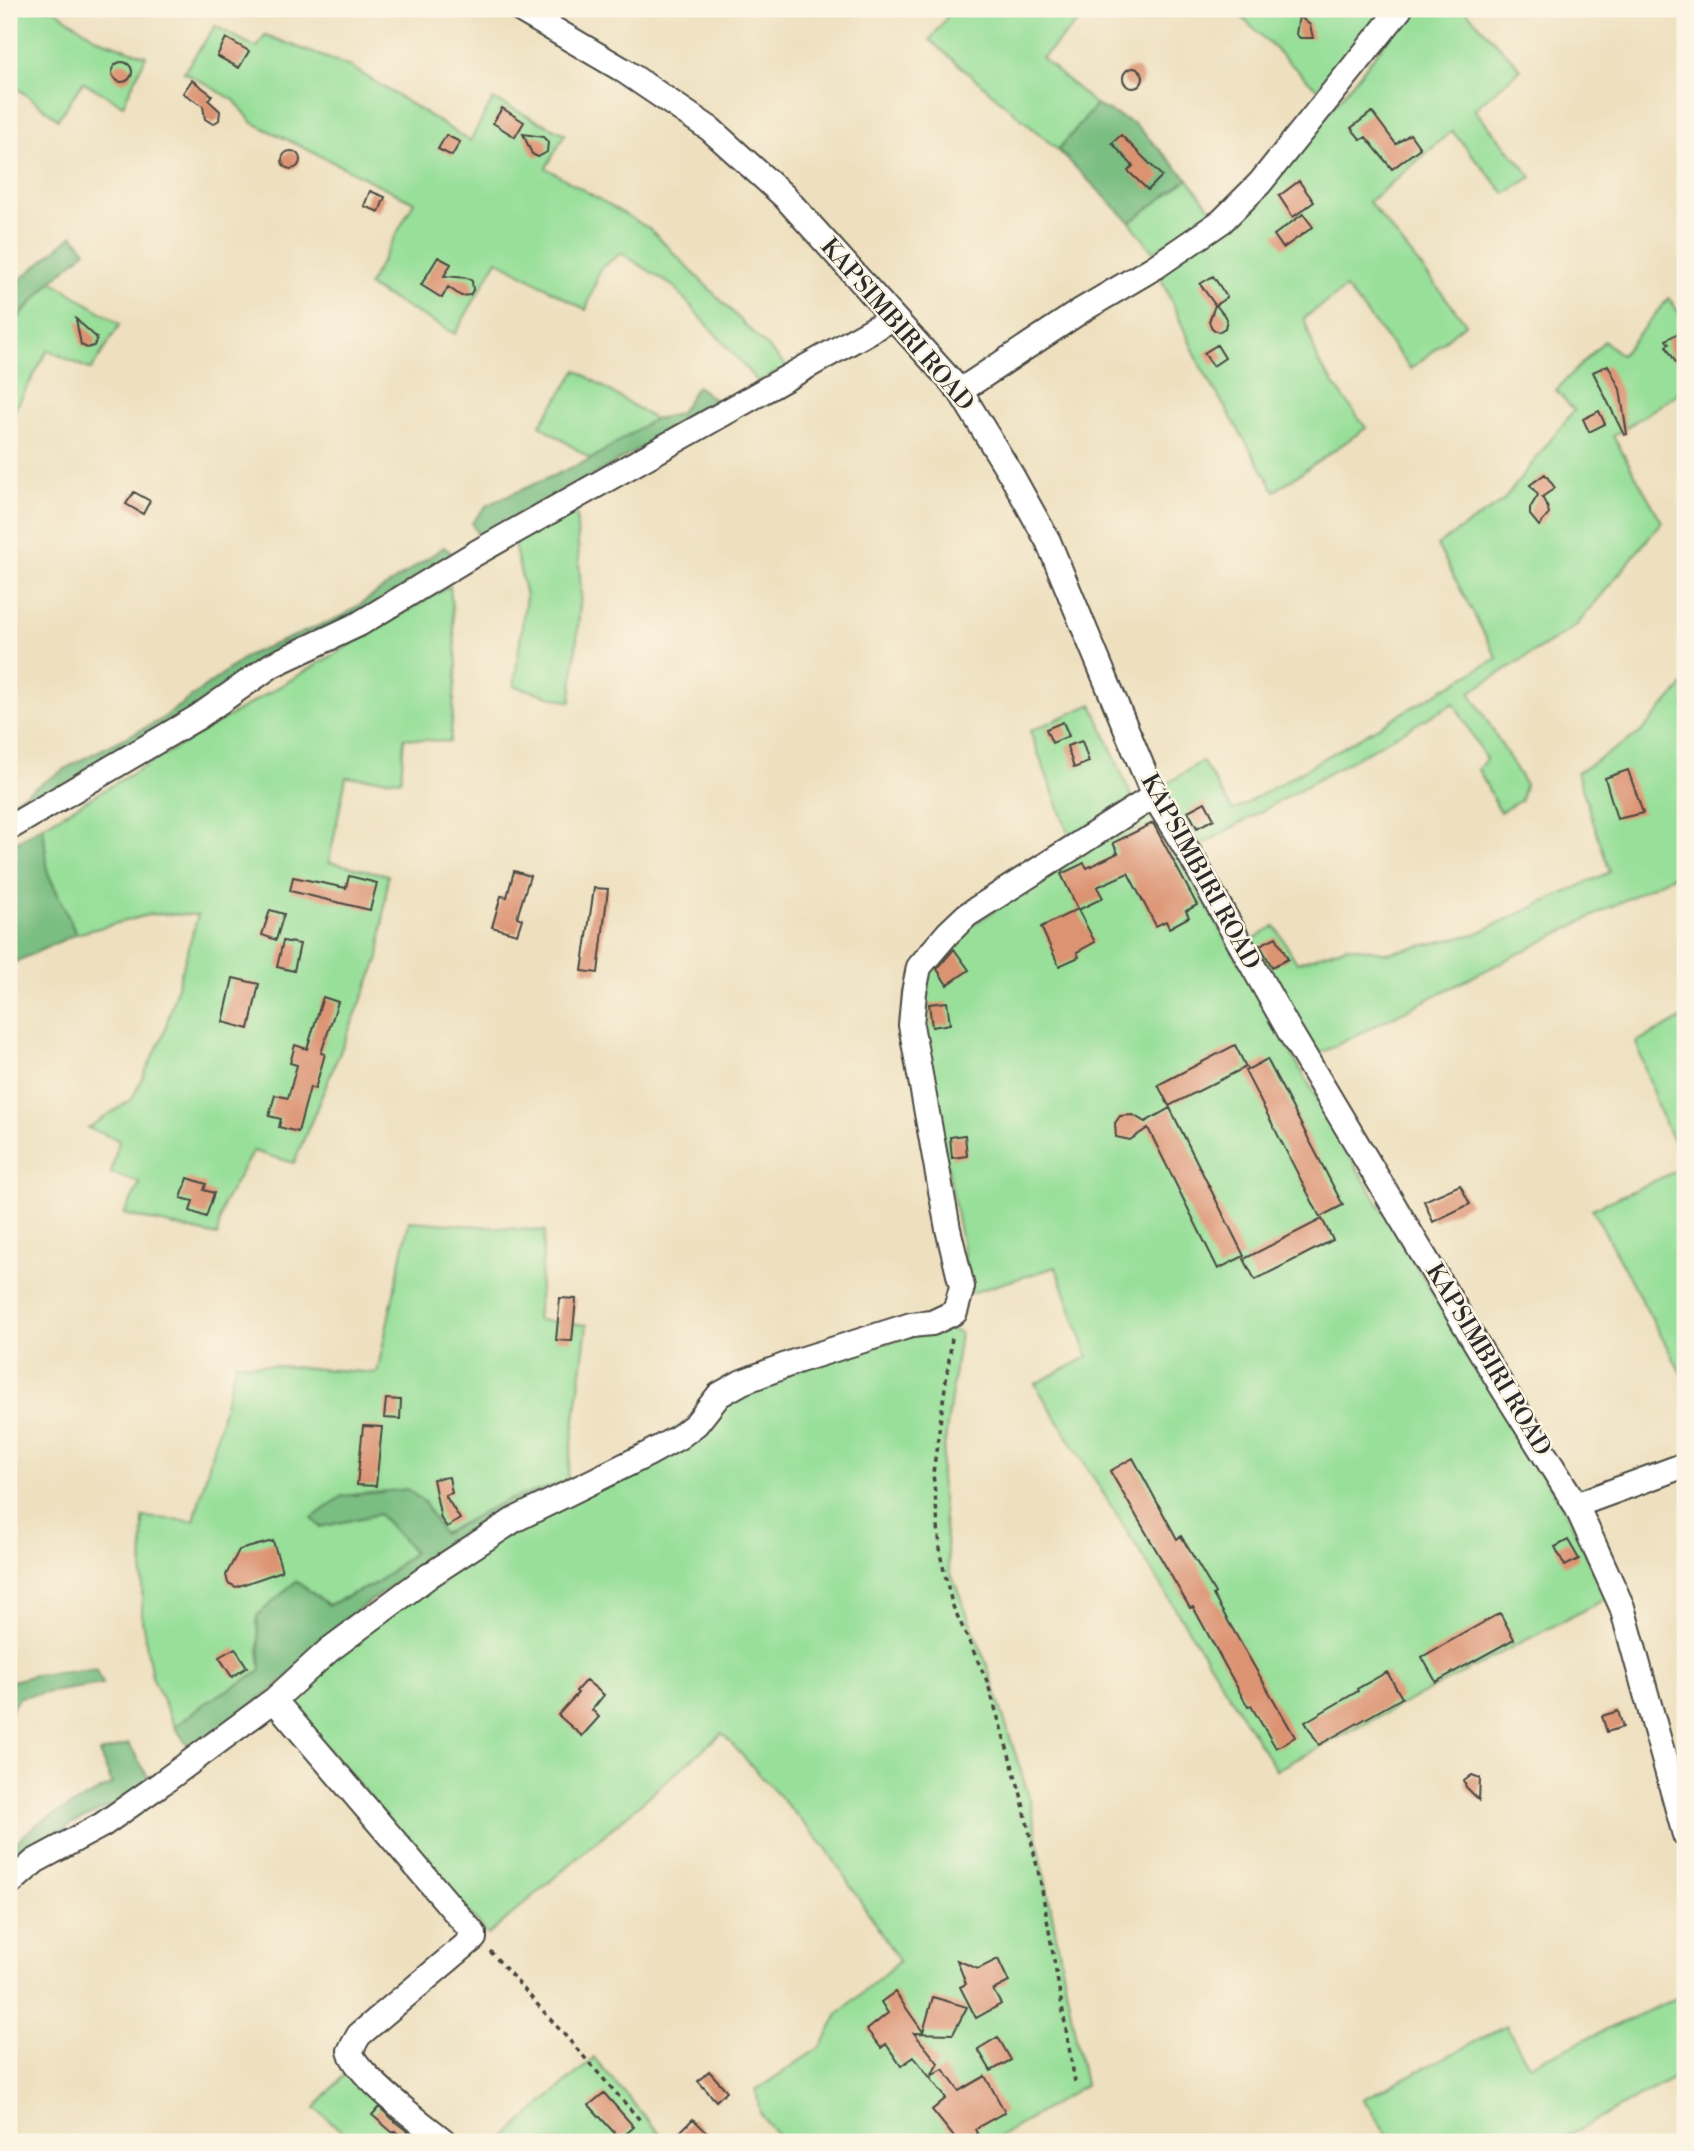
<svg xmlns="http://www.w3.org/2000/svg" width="1694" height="2151" viewBox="0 0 1694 2151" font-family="'Libre Bodoni',serif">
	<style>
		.green { fill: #98df9a; stroke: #628562; stroke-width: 2 }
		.forest { fill: #7abe82; stroke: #527456; stroke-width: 2 }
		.building { fill: #dc9372 }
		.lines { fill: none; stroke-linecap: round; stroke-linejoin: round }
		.minor-casing { stroke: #484641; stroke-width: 28 }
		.path { stroke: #484641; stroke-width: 3.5; stroke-dasharray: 5 5; stroke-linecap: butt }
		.minor { stroke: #fff; stroke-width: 24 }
		.labels { text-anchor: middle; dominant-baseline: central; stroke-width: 5; stroke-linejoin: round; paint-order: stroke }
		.street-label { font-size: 24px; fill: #2b2b2b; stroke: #fcf5e5 }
	</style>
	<rect width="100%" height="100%" fill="#fcf5e5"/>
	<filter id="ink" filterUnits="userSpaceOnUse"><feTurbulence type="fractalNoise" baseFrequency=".0143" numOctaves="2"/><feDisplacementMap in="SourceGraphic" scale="14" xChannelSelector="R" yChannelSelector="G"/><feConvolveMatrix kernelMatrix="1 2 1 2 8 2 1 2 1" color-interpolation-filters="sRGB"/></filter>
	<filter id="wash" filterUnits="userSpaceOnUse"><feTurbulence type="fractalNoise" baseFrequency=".00686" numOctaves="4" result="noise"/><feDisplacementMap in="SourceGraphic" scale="28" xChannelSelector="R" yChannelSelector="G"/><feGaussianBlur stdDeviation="1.57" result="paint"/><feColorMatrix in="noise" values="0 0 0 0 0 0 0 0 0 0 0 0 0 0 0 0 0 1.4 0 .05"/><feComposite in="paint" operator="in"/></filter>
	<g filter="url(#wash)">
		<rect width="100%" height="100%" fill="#eee0bf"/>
		<path class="green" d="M9,9H53L96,38L146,56L123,105L83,82L58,119L9,82Z
			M953,9H1091L1042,58L1096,105L1058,150L930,40Z
			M1233,9H1386L1317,89Z
			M1412,9H1464L1521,69L1474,109L1532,177L1505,194L1452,131L1369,202L1466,323L1411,369L1346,288L1304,318L1319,363L1366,428L1275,491L1201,367L1159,274L1273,182Z
			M215,26L257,48L265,35L351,67L470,141L493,99L565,134L546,168L650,229L787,367L758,382L674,287L621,253L600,269L586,310L497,260L455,334L368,286L414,202L253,123L234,100L184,72Z
			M1188,179L1213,212L1153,252L1130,222Z
			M52,281L120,324L91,370L48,350L9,420V328Z
			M1669,298L1685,322V389L1613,436L1662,522L1576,626L1470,692L1525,784L1521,800L1500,812L1478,769L1486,759L1454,703L1196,848L1161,788L1202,761L1233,811L1497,658L1437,545L1503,501L1574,410L1556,390L1604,341L1621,355Z
			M577,370L654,419L591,459L540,425Z
			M576,510L581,594L571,702L514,686L526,596L514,544Z
			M450,586L457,665L450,742L404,738L401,780L346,777L329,862L388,875L379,958L294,1163L253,1151L223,1204L217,1236L124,1214L140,1183L111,1173L119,1140L88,1128L132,1099L163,1036L198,915L152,914L76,934L48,873L43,826Z
			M1685,683V870L1317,1055L1252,940L1275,926L1297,963L1347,946L1388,953L1475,934L1610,872L1577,773L1640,733Z
			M1092,704L1132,798L1070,838L1030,731Z
			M1151,808L1358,1170L1566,1512L1607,1598L1276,1770L1035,1384L1088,1357L1056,1267L971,1293L923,1031L921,985L954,937Z
			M1685,1017V1165L1659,1111L1636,1042Z
			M1685,1167V1380L1592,1209Z
			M409,1221L545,1231L537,1320L587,1325L567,1482L505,1501L442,1534L424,1502L313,1518L320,1527L379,1514L414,1552L378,1582L329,1605L296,1582L257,1616L261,1671L205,1703L175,1727L152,1677L142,1620L143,1517L194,1521L236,1363L377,1373Z
			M945,1328L960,1333L940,1478L949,1568L986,1662L1030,1800L1085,2085L991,2142H782L760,2113L756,2090L822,2046L838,2014L899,1961L826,1848L722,1733L488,1935L286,1700L338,1652L477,1552L726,1398L834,1356Z
			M1685,1994V2072L1556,2142H1392L1363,2099L1506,2026L1529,2065Z
			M594,2058L667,2142H499Z
			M350,2068L431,2142H354L315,2108Z"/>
		<path class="forest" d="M1096,105L1135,124L1188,179L1130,222L1058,150Z
			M73,235L86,251L52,281L9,328V289Z
			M697,386L719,403L480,540L472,523L487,505L591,459L654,419L679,414Z
			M444,547L455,556L201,710L9,817V803L77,762L159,721L248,655L343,616Z
			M43,826L48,873L76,934L9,965V846Z
			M567,1482L451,1546L345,1619L276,1688L190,1749L175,1727L205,1703L261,1671L257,1616L296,1581L329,1605L378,1582L414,1552L379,1514L320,1527L312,1518L342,1496L407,1489L424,1502L443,1534L505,1501Z
			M96,1669L103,1684L19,1697L9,1713V1682L34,1675Z
			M129,1744L149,1778L121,1802L73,1823L17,1866L9,1868V1848L38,1823L112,1784L99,1753Z"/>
		<g id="blocks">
			<path class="building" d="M1299,16L1310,25L1313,38H1300L1296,34Z
				M226,38L249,51L239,68L217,56Z
				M112 72a10 10 0 1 1 20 0a10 10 0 1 1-20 0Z
				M1123 78a10 10 0 1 1 20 0a10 10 0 1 1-20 0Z
				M192,80L212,95L208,100L220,111L219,120L213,124L205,119L203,106L183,93Z
				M502,108L524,122L515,137L493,123Z
				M1372,112L1396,144L1410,134L1420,148L1392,169L1366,137L1361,140L1351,128Z
				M523,134L543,137L548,142L547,152L538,157L532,154Z
				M446,135L460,142L452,156L438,149Z
				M1121,135L1162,176L1148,190L1128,171L1133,166L1112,143Z
				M282 160a9 9 0 1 1 18 0a9 9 0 1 1-18 0Z
				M1299,181L1314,202L1293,217L1279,196Z
				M370,191L385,197L379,212L364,206Z
				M1303,214L1313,227L1283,248L1274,235Z
				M438,257L451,264L444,276L467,278L472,281L473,290L470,295L461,296L448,287L442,298L421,285Z
				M1213,276L1227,297L1216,305L1227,319L1225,328L1218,332L1212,328L1209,322L1215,305L1200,284Z
				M76,319L97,338L94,346L87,348L81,345Z
				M1685,329V378L1666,346L1669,344L1666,340Z
				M1217,345L1225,358L1213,366L1204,353Z
				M1608,365L1620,389L1627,434L1624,435L1593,372Z
				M1599,411L1605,424L1589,432L1583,419Z
				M1545,474L1555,488L1542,497L1548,508L1549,514L1539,526L1530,515V508L1538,495L1530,485Z
				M134,492L150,501L143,514L126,504Z
				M1063,722L1069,736L1052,743L1046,729Z
				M1082,741L1089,762L1074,768L1067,746Z
				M1628,770L1643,813L1617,819L1605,778Z
				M1205,802L1214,819L1197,828L1188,811Z
				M1153,823L1197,905L1186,911L1189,917L1169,928L1166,921L1156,926L1128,873L1097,887L1103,898L1078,910L1095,942L1077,952L1079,957L1059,966L1041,927L1078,909L1061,874L1084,863L1087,868L1118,853L1113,843Z
				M514,871L530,876L517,917L522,919L517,934L492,927L501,896L507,897Z
				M349,876L377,883L370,910L290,891L293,877L346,888Z
				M594,888L608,889L598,973L582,971Z
				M270,910L284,914L276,940L262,935Z
				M1276,937L1288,959L1272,967L1260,945Z
				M283,941L300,944L294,971L277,967Z
				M954,949L969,970L947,985L937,969Z
				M233,978L259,984L249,1029L223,1022Z
				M323,997L338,1002L321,1053L325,1054L315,1089L310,1087L298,1132L279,1127L281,1119L269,1116L275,1095L288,1098L297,1065L290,1063L295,1045L307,1049Z
				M947,1002L950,1024L932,1027L929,1004Z
				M1235,1045L1246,1067L1169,1106L1158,1085Z
				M1267,1059L1343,1205L1320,1217L1245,1071Z
				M1170,1108L1244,1256L1218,1269L1148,1128L1130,1140L1116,1137L1115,1123L1120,1116L1133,1115L1145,1122Z
				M965,1135L967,1156L952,1158L950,1137Z
				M188,1178L206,1184L204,1190L214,1193L206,1217L190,1211L193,1201L181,1198Z
				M1460,1185L1470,1204L1433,1222L1424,1201Z
				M1322,1219L1333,1240L1255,1280L1244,1259Z
				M560,1298L576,1299L572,1341L556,1340Z
				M386,1399L401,1400L400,1419L384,1418Z
				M363,1426L382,1427L376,1486L357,1485Z
				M1133,1458L1177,1539L1181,1536L1215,1593L1213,1595L1295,1737L1276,1748L1251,1706L1248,1707L1193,1607L1190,1608L1110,1471Z
				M449,1477L452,1493L445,1495L460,1519L447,1527L441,1519L433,1479Z
				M1568,1540L1579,1559L1565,1566L1555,1547Z
				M273,1541L282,1571L236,1587L228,1583L226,1575L239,1550Z
				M1500,1613L1514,1639L1436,1682L1422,1657Z
				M235,1648L247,1667L232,1677L219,1657Z
				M1387,1672L1402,1698L1319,1745L1305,1722L1358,1691L1357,1689Z
				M586,1680L604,1695L592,1710L599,1717L582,1736L558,1715L578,1693L576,1691Z
				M1618,1711L1623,1727L1607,1732L1602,1716Z
				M1472,1775L1480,1778L1479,1800L1466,1787L1464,1781Z
				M998,1959L1009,1982L993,1990L1001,2004L976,2018L960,1987L966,1984L957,1960L978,1969Z
				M895,1992L923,2032L933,1997L967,2007L953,2034L914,2033L938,2063L931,2076L943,2069L959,2091L985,2076L1005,2112L975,2129L981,2142H958L932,2110L946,2098L914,2057L901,2066L886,2044L881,2048L867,2030L888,2013L881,2002Z
				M998,2037L1011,2060L991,2071L978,2049Z
				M709,2071L727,2091L716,2101L698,2081Z
				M604,2093L634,2127L620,2139L589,2105Z
				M379,2107L398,2124L421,2142H407L395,2131L393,2133L372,2115Z
				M693,2119L717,2142H690L680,2132Z"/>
		</g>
	</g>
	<g filter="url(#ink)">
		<use href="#blocks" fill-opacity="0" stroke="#484641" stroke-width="2"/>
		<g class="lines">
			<g class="minor-casing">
				<path id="minor" d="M519,9L623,70L710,129L784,196L960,391L1012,476L1048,541L1154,796L1192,858L1290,1032L1501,1385L1576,1505L1622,1607L1685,1835
					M960,391L1082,310L1155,267L1222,221L1260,183L1400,9
					M9,828L198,717L272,665L359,624L476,553L893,318
					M1576,1505L1685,1465
					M274,1700L474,1934V1938L359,2035L350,2051C357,2076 423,2124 445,2142
					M9,1884L35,1861L102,1825L162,1783L274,1700L329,1650L430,1575L514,1520L648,1454L679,1437L696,1424L719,1395L742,1382L797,1361L911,1325L932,1323L955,1312L962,1287L948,1229L911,1025L914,992L919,967L948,933L967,915L1154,796"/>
			</g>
			<path class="path" d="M952,1338L933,1473L941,1558L952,1604L987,1681L1021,1795L1041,1884L1075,2082
				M490,1951L640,2120"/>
			<use href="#minor" class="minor"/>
		</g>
	</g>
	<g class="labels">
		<g class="street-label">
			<text transform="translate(897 325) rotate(49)">KAPSIMBIRI ROAD</text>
			<text transform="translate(1200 872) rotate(61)">KAPSIMBIRI ROAD</text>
			<text transform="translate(1488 1360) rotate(59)">KAPSIMBIRI ROAD</text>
		</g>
	</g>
	<rect width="1694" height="2151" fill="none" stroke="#fcf5e5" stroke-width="35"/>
</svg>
